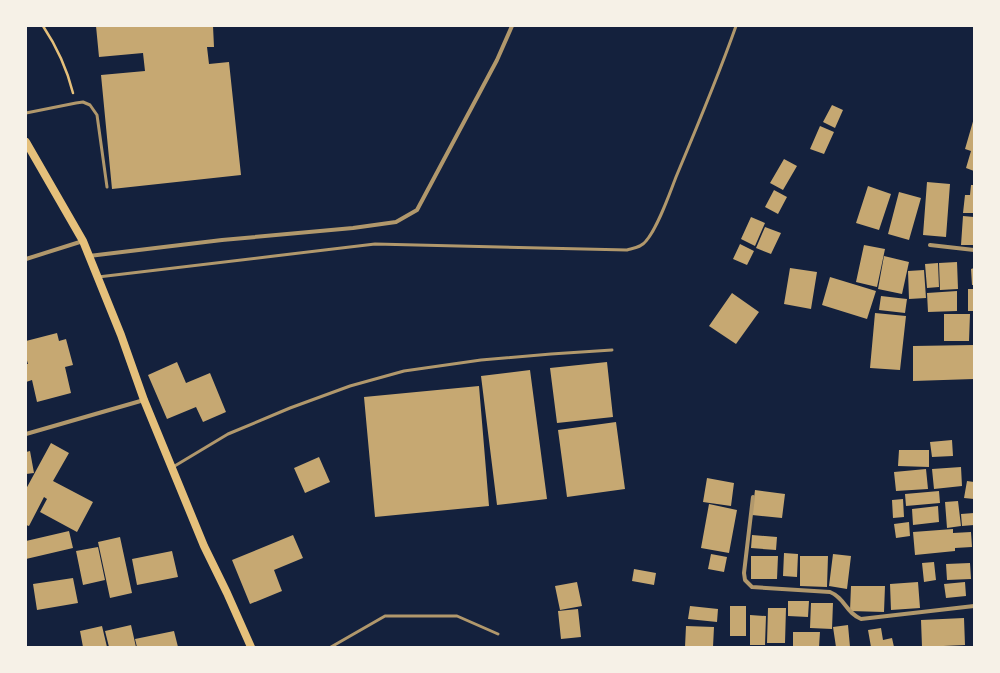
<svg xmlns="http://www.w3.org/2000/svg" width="1000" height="673" viewBox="0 0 1000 673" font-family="'Space Grotesk',sans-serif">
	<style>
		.building { fill: #c6a872 }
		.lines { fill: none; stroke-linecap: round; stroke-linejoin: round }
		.path { stroke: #e5c07b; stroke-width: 2.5 }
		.service { stroke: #b1986c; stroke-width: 3 }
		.minor { stroke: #b1986c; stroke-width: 4 }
		.secondary { stroke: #e5c07b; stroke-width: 8 }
	</style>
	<rect width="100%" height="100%" fill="#14213d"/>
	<path class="building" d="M96,26H213L214,47H207L209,64L229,62L241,175L112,189L101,75L145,71L143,53L99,57Z
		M832,105L843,110L835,128L823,122Z
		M974,118V171L966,168L971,151L965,149Z
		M820,126L834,132L824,154L810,149Z
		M784,159L797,166L783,190L770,183Z
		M927,182L950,184L946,237L923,235Z
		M971,185H974V213H963L965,195H970Z
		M868,186L891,194L879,230L856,223Z
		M774,190L787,197L778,214L765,207Z
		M899,192L921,198L909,240L888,234Z
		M963,216L974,217V245H961Z
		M751,217L765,223L755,246L741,239Z
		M765,227L781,233L771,254L756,248Z
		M740,244L754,251L747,265L733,259Z
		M864,245L885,249L877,287L856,282Z
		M884,256L909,262L902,294L878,289Z
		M957,262L958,289L940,290L939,263Z
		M938,263L939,287L927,288L925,264Z
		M790,268L817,272L811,309L784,304Z
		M974,268V285H972L971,269Z
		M924,270L926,298L909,299L908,271Z
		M830,277L876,291L867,319L822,305Z
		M968,289H974V311H968Z
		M957,291V311L928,312L927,293Z
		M732,293L759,312L736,344L709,326Z
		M881,296L907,299L905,313L879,310Z
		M875,313L906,316L900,370L870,368Z
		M944,314H970L969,341H944Z
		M57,333L59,341L66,339L73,365L65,367L71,393L37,402L32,380L26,382V364H28L26,357V341Z
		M974,345V379L913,381V346Z
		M177,362L186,383L210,373L226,412L203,422L196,407L167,419L148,375Z
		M607,362L613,417L557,423L550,368Z
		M530,370L547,499L497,505L481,376Z
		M479,386L489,506L375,517L364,397Z
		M616,422L625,489L567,497L558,430Z
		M952,440L953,456L932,457L930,442Z
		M51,443L69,453L53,481L93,502L77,532L40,512L47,499L44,497L29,526L26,525V489Z
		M899,450H929V467L898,466Z
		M30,451L34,473L26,474V452Z
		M319,457L330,482L305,493L294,468Z
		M961,467L962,486L934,489L932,469Z
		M926,469L928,489L896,491L894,472Z
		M707,478L734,483L731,506L703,502Z
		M967,481L974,482V499L964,498Z
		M755,490L785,494L782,518L752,515Z
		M939,491L940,503L906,506L905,494Z
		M903,499L904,517L893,518L892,500Z
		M958,501L961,526L947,528L945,502Z
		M709,504L737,510L729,553L701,548Z
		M938,506L939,522L913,525L912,509Z
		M974,513V525L962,526L961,514Z
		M909,522L910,536L896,538L894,524Z
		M953,529V533L971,532L972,547L955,548V551L915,555L913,532Z
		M69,531L73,548L26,559V541Z
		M293,535L303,558L274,570L282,591L250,604L232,560Z
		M752,535L777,537L776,550L751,548Z
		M120,537L132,593L110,598L98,542Z
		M98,547L105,580L83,585L76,551Z
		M172,551L178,577L137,585L132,559Z
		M784,553L798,554L797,577L783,576Z
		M711,554L727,557L724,572L708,569Z
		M833,554L851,556L847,589L829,586Z
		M751,556H778L777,579H751Z
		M800,556H828L827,587L800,586Z
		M934,562L936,580L924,582L922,563Z
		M970,563L971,579L947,580L946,564Z
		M634,569L656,573L654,585L632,581Z
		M73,578L78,603L37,610L33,584Z
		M577,582L582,606L560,610L555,586Z
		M918,582L920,608L891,610L890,584Z
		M965,582L966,596L946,598L944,584Z
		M851,586H885L884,612L850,611Z
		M788,601H809L808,617L788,616Z
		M811,603H833L832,629L810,628Z
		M690,606L718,609L717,622L688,619Z
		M730,606H746V636H730Z
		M768,608H786L785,643H767Z
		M578,609L581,637L561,639L558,611Z
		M750,615L766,616L765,645H750Z
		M964,618L965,645L922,647L921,620Z
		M131,625L136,647H109L105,631Z
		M848,625L850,647H836L833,627Z
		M102,626L107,647H83L80,631Z
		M686,626L714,627L713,647H685Z
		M881,628L883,640L892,638L894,647H871L868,630Z
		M174,631L178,647H137L135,639Z
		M793,632H820L819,647H793Z"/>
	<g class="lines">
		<path class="path" d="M43,26C57,47 67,69 73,93"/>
		<path class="service" d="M26,113L76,103L83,102L90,105L97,115L107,187
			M98,277L375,244L627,250C634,248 642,247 646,241C658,227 669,195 676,177C697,127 718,77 736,26
			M173,467L228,434L290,408L350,386L404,371L481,360L551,354L612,350
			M331,647L385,616H457L498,634"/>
		<path class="minor" d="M930,245L974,250
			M89,256L222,240L353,228L396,222L417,210L497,60L512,26
			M26,259L83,241
			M26,434L144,400
			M753,497L744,573L745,580L752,587L830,592C845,598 846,613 861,619L974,606"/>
		<path class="secondary" d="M26,142L83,241L121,335L144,400L204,546L227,593L251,647"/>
	</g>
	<rect width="1000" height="673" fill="none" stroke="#f6f1e7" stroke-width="54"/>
</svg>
